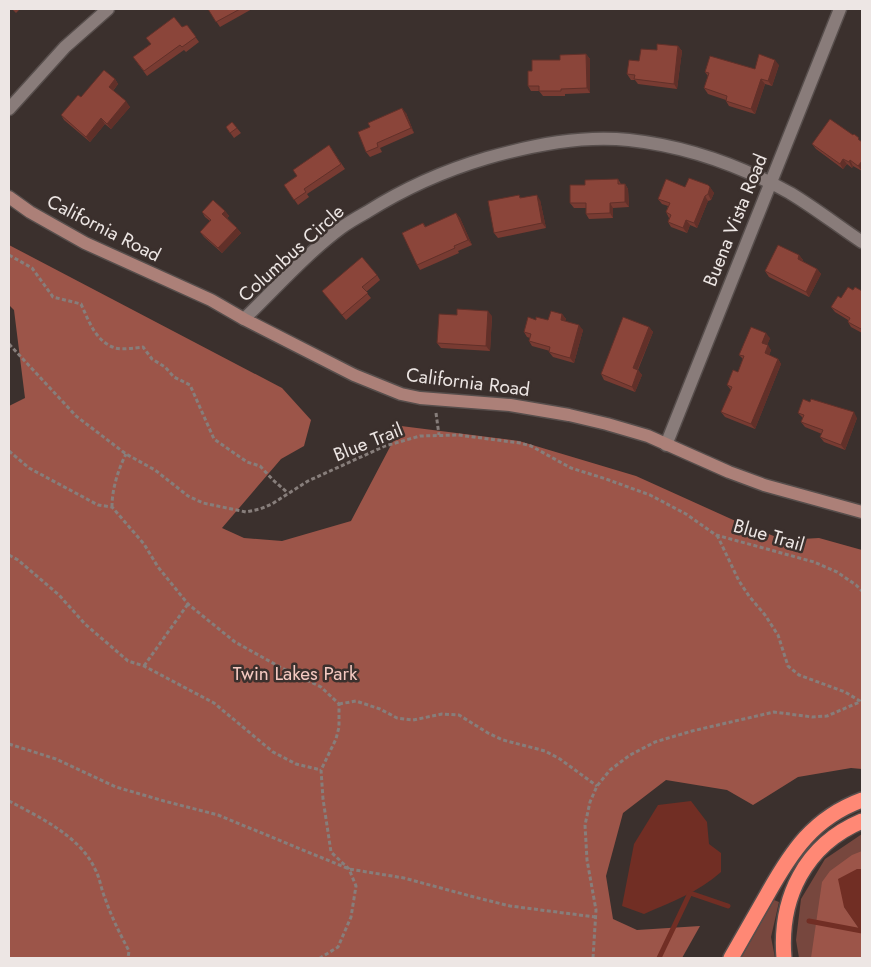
<svg xmlns="http://www.w3.org/2000/svg" width="871" height="967" viewBox="0 0 871 967" font-family="Jost,sans-serif">
	<style>
		.green { fill: #77473e }
		.forest { fill: #9c5549 }
		.water { fill: #712e24 }
		.lines { fill: none; stroke-linecap: round; stroke-linejoin: round }
		.stream { stroke: #712e24; stroke-width: 5 }
		.minor-casing { stroke: #574e4c; stroke-width: 15 }
		.secondary-casing { stroke: #574e4c; stroke-width: 15 }
		.motorway-casing { stroke: #574e4c; stroke-width: 18 }
		.path { stroke: #877e7b; stroke-width: 3; stroke-dasharray: 4 2.5; stroke-linecap: butt }
		.minor { stroke: #897c7a; stroke-width: 12 }
		.secondary { stroke: #ac8078; stroke-width: 12 }
		.motorway { stroke: #ff8875; stroke-width: 15 }
		.wall { fill: #783b32 }
		.shaded-wall { fill: #613029 }
		.building { fill: #8b453a; stroke: #613029 }
		.labels { text-anchor: middle; dominant-baseline: central; stroke-width: 5; stroke-linejoin: round; paint-order: stroke }
		.street-label { font-size: 19px; fill: #ede6e4; stroke: #3b302d }
		.park-label { font-size: 19px; fill: #f4c9c1; stroke: #3b302d }
	</style>
	<rect width="100%" height="100%" fill="#3b302d"/>
	<path class="green" d="M862,834V958H799L796,940L801,899L825,859Z
		M774,900L779,902L771,937L775,958H741Z"/>
	<path class="forest" d="M9,245L282,388L311,420L304,446L281,459L222,528L244,538L282,541L351,521L401,426L519,441L636,476L740,523L784,540L819,538L862,550V769L851,768L798,777L753,805L727,790L666,780L623,813L606,876L613,919L637,930L700,926L682,958H9V406L25,398L14,310L9,305Z
		M862,851V869H857L844,907L862,933V958H811L822,882L830,871L852,855Z"/>
	<path class="water" d="M691,801L707,822L709,844L721,853V872C699,892 671,902 644,914L622,906L634,844L658,805Z
		M857,869H862V933L844,907L838,879Z"/>
	<g class="lines">
		<path class="stream" d="M809,921L862,931
			M659,958L690,893L728,906"/>
		<g class="minor-casing">
			<path id="minor" d="M9,109L65,47L108,9
				M244,319C276,288 306,254 341,228C349,222 358,217 367,212C405,188 443,171 487,158C533,145 582,135 629,140C685,146 741,166 790,193C815,208 838,226 862,242
				M666,445L840,9"/>
		</g>
		<g class="secondary-casing">
			<path id="secondary" d="M9,197L30,212L85,243L211,300L244,319L354,375L401,394L420,398L510,405L569,415L607,424L648,436L729,472L764,485L862,512"/>
		</g>
		<g class="motorway-casing">
			<path id="motorway" d="M731,958C743,937 755,916 767,895C791,852 813,818 862,800
				M784,958C779,898 805,845 862,821"/>
		</g>
		<path class="path" d="M9,255L32,268L53,297L81,304C89,321 95,341 115,348C122,350 135,348 143,347L152,359L165,367L174,377L190,385L214,439L247,462L260,466L273,480L288,493
			M9,344L76,416L126,454L155,470L188,496L203,503L246,512L260,509L272,504L308,481L385,446L420,436L458,435L520,443L531,446L571,468L606,479L650,495L686,514L716,535L814,562L837,572L856,585L862,591
			M436,413L439,435
			M9,451L29,468L98,505L112,507L144,544L158,567L188,604L235,642L280,667L321,687L339,704V727L336,739L321,770L323,799L331,852L349,869L356,886L351,917L338,947L320,958
			M112,507C112,489 118,470 126,454
			M717,535L739,581L749,596L765,615L778,635L788,666L799,675L845,692L860,701
			M9,555L18,560L59,595L85,624L128,661L144,666L214,703L273,752L296,764L321,770
			M144,666L188,604
			M339,704L356,701L380,709L397,718L413,720L442,714L459,715L488,733L503,740L545,751L560,759L597,786
			M9,744L56,759L116,787L164,801L218,815L349,869L404,878L474,897L510,906L595,917
			M9,801C39,817 80,836 95,869C100,878 101,889 105,898C111,916 120,934 129,951L128,958
			M593,958L596,910L587,860L585,825L590,802L597,786L610,770L630,755L655,742L692,731L774,712L812,717L827,716L862,701"/>
		<use href="#minor" class="minor"/>
		<use href="#secondary" class="secondary"/>
		<use href="#motorway" class="motorway"/>
	</g>
	<path class="wall" d="M12,9H20L16,13Z
		M208,9H252L220,27Z
		M187,25L199,42L186,52L184,50L147,76L133,57L151,44Z
		M678,46L682,51L677,89L638,84L635,80H631L627,74L639,61L657,50Z
		M586,54L590,59V93L565,94V96H543L539,91H531L528,86L560,60Z
		M779,65L772,86L765,84L755,114L729,106L726,101V100L708,94L704,88L708,76L705,72L755,69Z
		M115,79L118,84L113,91L130,107L111,129L105,124L90,142L64,120L61,115L81,97Z
		M406,113L414,133L380,148L382,152L370,157L366,152Z
		M232,122L241,133L234,138L226,127Z
		M861,141L862,142V171L853,166L852,168L847,164L843,169L816,149L812,144Z
		M329,145L345,169L307,194L309,197L298,205L284,185L297,176Z
		M618,179L621,184H625L628,189L629,207L613,208V218L589,219L586,214V208H574L570,203L585,185Z
		M708,185L714,193L711,200L708,201L697,228L690,225L687,233L671,227L668,222L669,218L666,212L668,206L662,204L658,199L685,187Z
		M519,195L521,198L540,200L546,228L498,238L494,233Z
		M225,211L229,216L227,218L241,233L222,253L204,237L200,232L210,221L205,217L202,212Z
		M456,213L460,218L472,245L458,251L459,253L420,270L417,265L423,223L426,227Z
		M799,255L803,260L802,261L817,269L821,274L809,297L769,277L765,271Z
		M377,275L380,280L366,292L371,298L346,320L322,291Z
		M853,290L862,291V333L851,327L848,322V320L835,312L831,307L841,298Z
		M562,314L566,319L565,321L583,330L574,363L553,357L549,352L550,351L532,346L529,341L530,338L527,337L524,332L536,320H548Z
		M492,316L490,351L441,348L437,343Z
		M649,327L653,332L638,370L642,375L635,392L604,380L601,374Z
		M770,338L767,345L771,350L769,355L778,359L781,364L755,429L725,417L721,412L731,390L727,385L738,372L743,359L739,355Z
		M798,413L857,418L845,450L824,442L820,437L822,434L805,427L801,422L803,418Z"/>
	<path class="shaded-wall" d="M678,46L682,51L677,89L674,84Z
		M586,54L590,59V93L587,88Z
		M775,60L779,65L772,86L768,81Z
		M115,79L118,84L112,92L109,87Z
		M761,79L765,84L755,114L751,109Z
		M126,101L130,107L111,129L107,124Z
		M402,108L406,113L414,133L411,128Z
		M101,118L105,124L90,142L86,137Z
		M843,159L847,164L843,169L840,164Z
		M850,160L853,166L852,168L849,162Z
		M862,161V171L858,166Z
		M625,184L628,189L629,207L625,202Z
		M710,187L714,193L711,200L708,194Z
		M537,195L540,200L546,228L542,223Z
		M705,196L708,201L697,228L694,223Z
		M610,203L613,208V218L610,213Z
		M225,211L229,216L226,219L222,214Z
		M456,213L460,218L472,245L468,240Z
		M686,220L690,225L687,233L683,228Z
		M237,228L241,233L222,253L218,248Z
		M799,255L803,260L801,264L798,259Z
		M817,269L821,274L809,297L806,292Z
		M488,311L492,316L490,351L486,346Z
		M562,314L566,319L564,325L561,320Z
		M579,325L583,330L574,363L570,358Z
		M649,327L653,332L636,373L633,368Z
		M766,333L770,338L766,348L762,343Z
		M768,345L771,350L768,358L765,353Z
		M778,359L781,364L755,429L751,424Z
		M638,370L642,375L635,392L632,387Z
		M854,412L857,418L845,450L841,445Z"/>
	<path class="building" d="M208,9H240L216,22Z
		M174,17L182,27L187,25L196,37L182,47L180,45L144,71L133,57L151,44L146,38Z
		M657,44L678,46L674,84L634,79L635,75L627,74L629,60L639,61L641,49L657,50Z
		M586,54L587,88L561,89V91H539V86H528V71H532V60H560V55Z
		M759,54L775,60L768,81L761,79L751,109L726,101L727,96L704,88L709,73L705,72L710,56L755,69Z
		M104,70L115,79L109,87L126,101L107,124L101,118L86,137L61,115L78,95L81,97Z
		M402,108L411,128L377,143L378,147L366,152L358,132L370,127L368,123Z
		M830,119L853,135L854,134L859,138L858,139L862,142V161L858,166L850,160L849,162L843,159L840,164L812,144Z
		M232,122L237,128L230,133L226,127Z
		M329,145L341,164L304,189L306,192L294,200L284,185L297,176L293,170Z
		M689,178L708,185L710,187L708,194L705,196L694,223L686,220L683,228L668,222L671,215L666,212L670,203L658,199L666,179L685,187Z
		M618,179V184H625V202L610,203V213L586,214V203H570V185H585V180Z
		M519,195L520,198L537,195L542,223L494,233L488,201Z
		M213,200L225,211L222,214L237,228L218,248L200,232L211,220L202,212Z
		M456,213L468,240L454,246L455,248L417,265L402,233L423,223L425,227Z
		M778,245L799,255L798,259L817,269L806,292L765,271Z
		M362,257L377,275L362,287L368,293L342,315L322,291Z
		M848,287L853,290L855,287L862,291V327L861,329L848,322L850,318L831,307L838,296L841,298Z
		M457,309L488,311L486,346L437,343L439,314L457,315Z
		M551,311L562,314L561,320L579,325L570,358L549,352L550,347L529,341L531,334L524,332L528,317L536,320V317L548,320Z
		M623,317L649,327L633,368L638,370L632,387L601,374Z
		M751,327L766,333L762,343L768,345L765,353L778,359L751,424L721,412L732,387L727,385L733,370L738,372L744,356L739,355Z
		M803,399L810,402L811,399L854,412L841,445L820,437L823,430L801,422L804,415L798,413Z"/>
	<g class="labels">
		<g class="street-label">
			<text transform="translate(735 220) rotate(-68)">Buena Vista Road</text>
			<text transform="translate(104 228) rotate(27)">California Road</text>
			<text transform="translate(291 253) rotate(-42)">Columbus Circle</text>
			<text transform="translate(468 382) rotate(7)">California Road</text>
			<text transform="translate(368 442) rotate(-22)">Blue Trail</text>
			<text transform="translate(769 535) rotate(16)">Blue Trail</text>
		</g>
		<g class="park-label">
			<text x="295" y="673">Twin Lakes Park</text>
		</g>
	</g>
	<rect width="871" height="967" fill="none" stroke="#ede6e4" stroke-width="20"/>
</svg>
